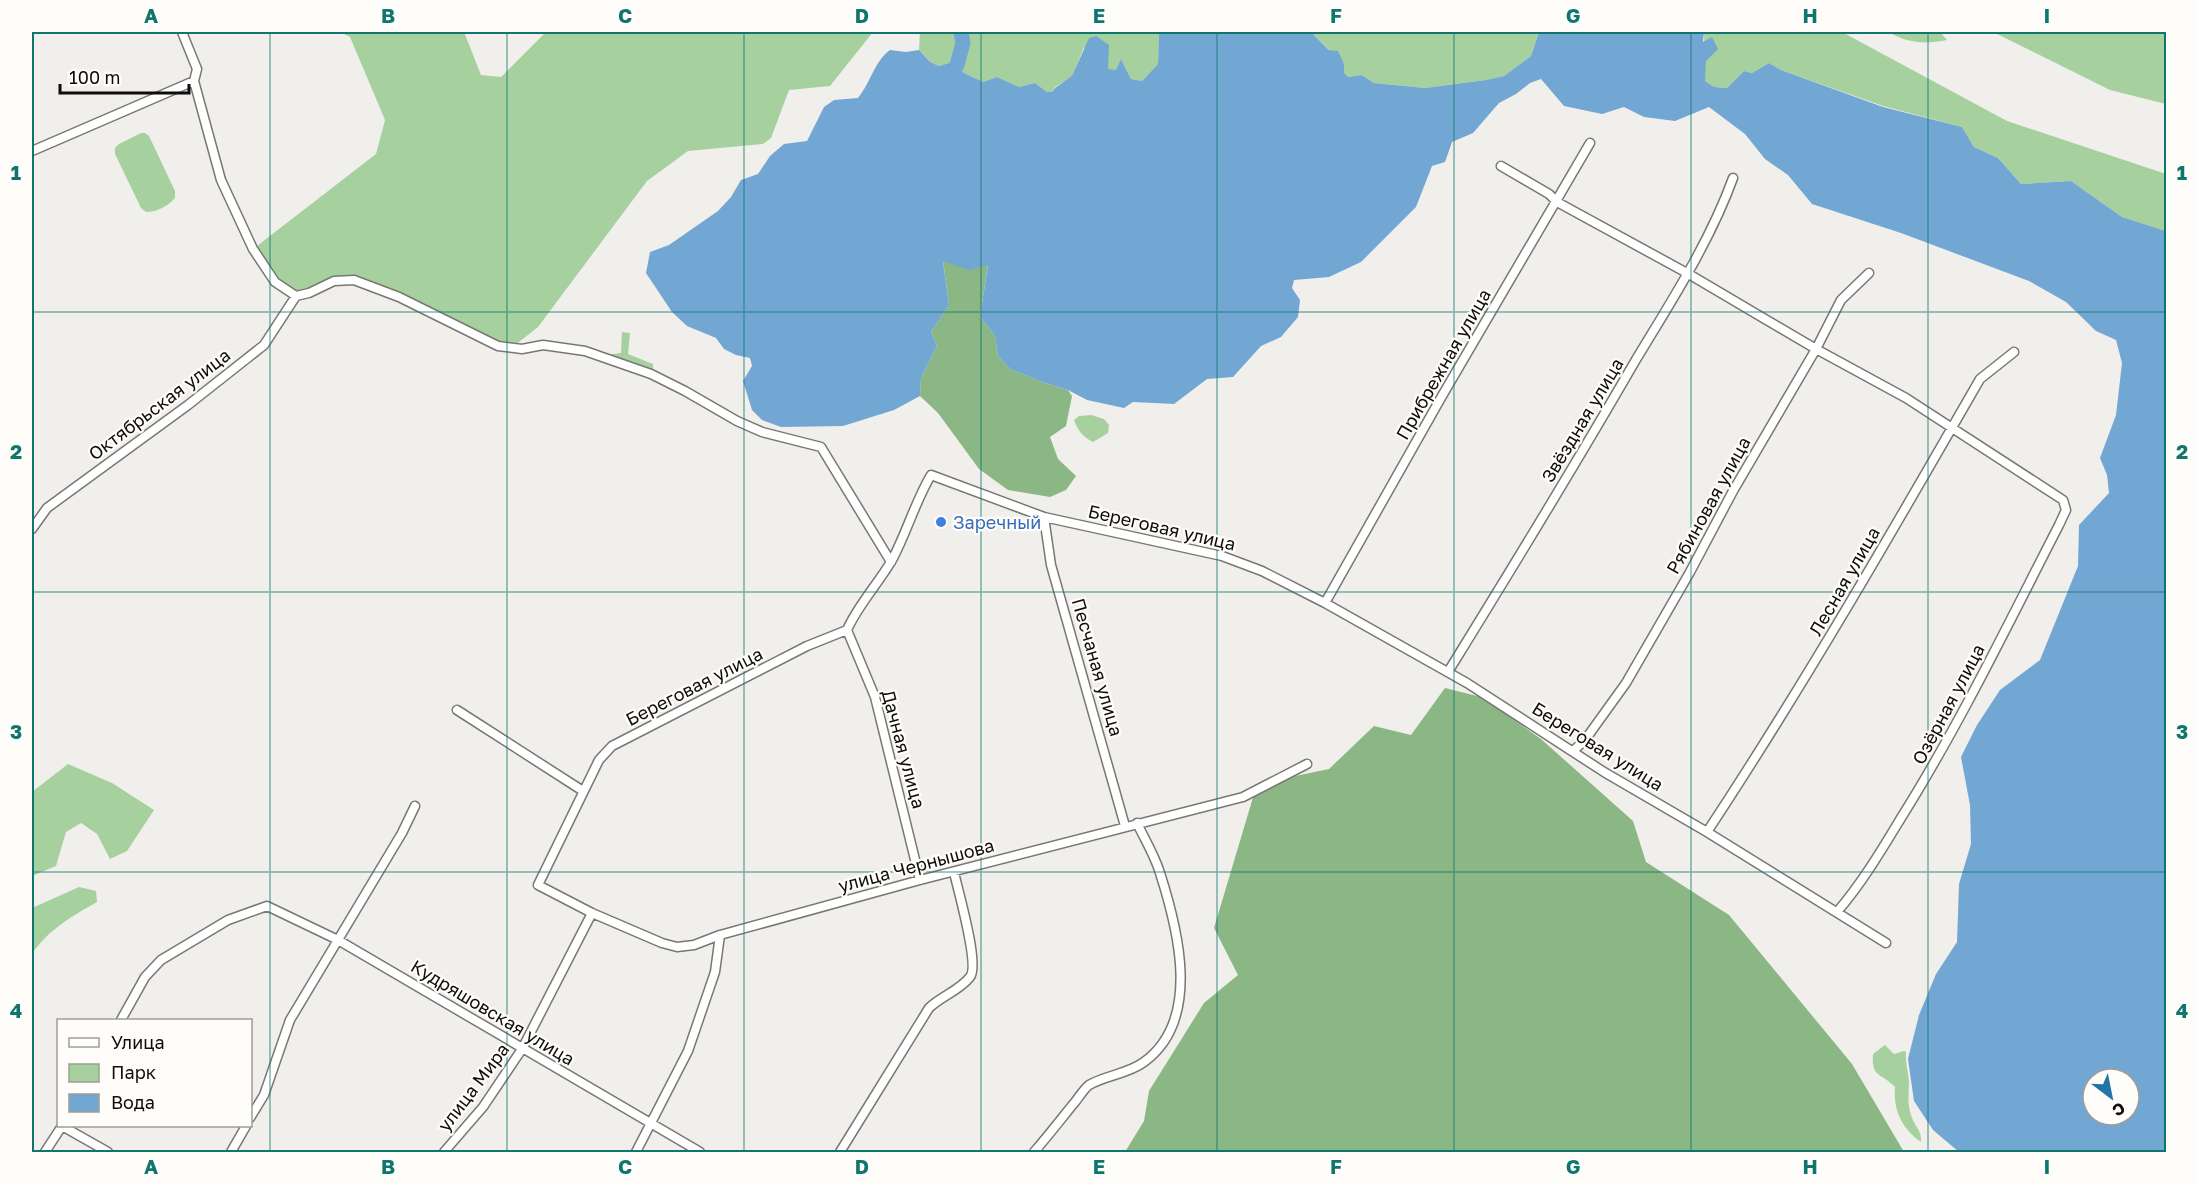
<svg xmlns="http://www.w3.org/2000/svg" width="2198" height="1184" viewBox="0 0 2198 1184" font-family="'Golos Text',sans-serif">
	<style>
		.green { fill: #a6d19f }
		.forest { fill: #8bb784 }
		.water { fill: #72a6d3; fill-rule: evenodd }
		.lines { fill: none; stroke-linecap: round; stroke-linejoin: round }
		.river { stroke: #72a6d3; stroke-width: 15 }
		.street-casing { stroke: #797774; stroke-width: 11 }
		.street { stroke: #fff; stroke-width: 8 }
		.grid { fill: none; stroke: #0f766e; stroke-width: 1.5; stroke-opacity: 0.55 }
		.shop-dot { fill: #3f7fe0; stroke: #fffdf9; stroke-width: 2 }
		.labels { text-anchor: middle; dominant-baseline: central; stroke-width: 4.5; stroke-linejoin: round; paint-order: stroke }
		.street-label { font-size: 18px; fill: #0e0d0c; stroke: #fffdf9 }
		.shop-label { font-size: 18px; fill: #366cbe; stroke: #fffdf9; text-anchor: start }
		.neatline { fill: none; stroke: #0f766e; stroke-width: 2 }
		.grid-label { font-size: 20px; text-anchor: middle; font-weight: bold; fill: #0f766e }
	</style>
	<rect width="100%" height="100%" fill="#f1efec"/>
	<path class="green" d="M340,32H464L481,75L501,77L546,32H873L830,86L789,90L771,138L763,144L688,151L647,181L538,327L510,349L354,280L334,281L296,296L275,282L253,249L376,154L385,120L350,37Z
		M920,32H1159L1158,64L1142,81L1131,79L1121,59L1116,71L1108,69L1084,47L1072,77L1055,87L1052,92H1047L1035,83L1019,87L997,77L983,82L964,73L957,65L949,63L939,66L930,62L919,50Z
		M1311,32H1539L1531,56L1504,76L1486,80L1425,88L1374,83L1362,75L1348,77L1344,74V64Z
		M1704,32H1842L2007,121L2166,174V231L2122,217L2071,181L2021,184L1998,158L1974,147L1962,127L1883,106L1781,70L1769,63L1752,73L1744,71L1727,88L1714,87L1705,81Z
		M1889,32H1940L1947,40C1926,44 1908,44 1889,32Z
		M1993,32H2166V104L2110,90Z
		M141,133H145L149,136L175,191V198C168,206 157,212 146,212L141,208L115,154V148L119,144Z
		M622,332L630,333L628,354L653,364V371L605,355L621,353Z
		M1091,415L1104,419L1109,425L1108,433L1093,442C1083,437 1078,431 1074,420L1079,416Z
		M68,764L112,783L154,810L127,851L110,859L97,834L81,823L66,832L56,866L32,876V792Z
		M79,887L96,891L97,902C72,916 48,930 32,954V908Z
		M1885,1045L1894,1054L1904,1051L1906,1052C1905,1063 1908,1071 1909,1081C1909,1093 1907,1104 1911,1115C1914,1126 1922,1130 1921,1142C1902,1129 1893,1110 1895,1087C1882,1073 1871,1078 1873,1054Z"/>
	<path class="forest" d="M943,260L988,264L980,316L995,336L998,356L1010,369L1042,382L1068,390L1072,396L1066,426L1050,437L1058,459L1076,476L1066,490L1050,497L1008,490L979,469L938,413L920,396L921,378L937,346L931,332L949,305Z
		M1445,688L1481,697L1541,739L1633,821L1646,862L1729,915L1852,1064L1904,1152H1125L1144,1121L1149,1091L1204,1003L1238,975L1214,928L1257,784L1329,769L1374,726L1411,735Z"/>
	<path class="water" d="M1159,32H1311L1329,50L1338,51L1344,64V73L1348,77L1362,75L1374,83L1425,88L1486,80L1504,76L1531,56L1539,32H1704L1703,42L1712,37L1718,49L1706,61L1705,81L1714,87L1727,88L1744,71L1752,73L1769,63L1781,70L1883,107L1962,127L1974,147L1998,158L2021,184L2071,181L2122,217L2166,231V1152H1959L1933,1130L1914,1101L1908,1059L1919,1015L1936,974L1957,942L1959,884L1971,844L1970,805L1961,757L1977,725L2000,690L2040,660L2078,566L2079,525L2109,493L2107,475L2100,458L2116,415L2122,363L2116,340L2096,331L2066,302L2029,281L1901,233L1812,204L1788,175L1765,159L1745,134L1709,107L1675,121L1644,117L1624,107L1602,114L1564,106L1541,79L1530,83L1516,94L1499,103L1473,133L1452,142L1445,162L1432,166L1416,207L1361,262L1329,277L1294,280L1292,288L1300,300L1298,317L1281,337L1261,346L1233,377L1207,379L1174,404L1133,402L1124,408L1087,400L1068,390L1042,382L1010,369L998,356L995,336L980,316L988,265L969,270L943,261L949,305L931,332L937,346L921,378L920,396L894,410L843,426L781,427L762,420L752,410L743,381L752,366L750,358L736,355L724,349L716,338L687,326L672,312L646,273L650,252L669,245L718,211L731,197L741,180L758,174L770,156L784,144L807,141L824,107L834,100L858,98C871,82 874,62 890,50L906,52L919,50L930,62L939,66L949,63L957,65L964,73L983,82L997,77L1019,87L1035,83L1047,92H1052L1055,88L1072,76L1089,38L1096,36L1109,45L1108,69L1116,70L1121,59L1131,79L1142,81L1158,64ZM2093,1079H2129V1115H2093Z"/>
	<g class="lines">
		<path class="river" d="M957,65L963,43L961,32"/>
		<g class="street-casing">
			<path id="street" d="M182,32L197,69L194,81L221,180L253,249L275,282L296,296L309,293L334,281L354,280L399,297L498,346L522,349L543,345L585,351L651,374L685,391L737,421L762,432L821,447L891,562
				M32,151L194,81
				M1501,166L1549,194L1557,202L1687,273L1816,349L1906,398L2063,500L2066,510L2059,525C2008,624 1960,724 1901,818C1881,851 1862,883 1837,912
				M1044,517L1051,565L1125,826
				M32,529L47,508L188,405L264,345L296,296
				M1325,603L1442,396L1590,143
				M847,630L875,697L920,880
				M1448,672C1511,570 1574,467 1634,363C1670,303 1709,244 1733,178
				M457,710L583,791
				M1573,751L1585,740L1626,683L1690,572L1733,491L1816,349L1841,300L1869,273
				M1307,764L1243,797L920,880L720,935L694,945L677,947L662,943L592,913L538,885L599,760L612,746L807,646L847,630C858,605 878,584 892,560C907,532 915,502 931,475L1044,517L1222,556L1262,571L1325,603L1467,683L1604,772L1707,832L1886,943
				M1707,832C1804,685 1892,532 1980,379L2014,352
				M121,1020L145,977L161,960L228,920L267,906L338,940L700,1152
				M250,1118L264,1095L290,1020L402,833L415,806
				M62,1126L108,1152
				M45,1152L62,1126
				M231,1152L246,1126
				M444,1152L483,1107L522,1049L592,913
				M636,1152L688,1051L715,972L720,935
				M840,1152L929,1008C941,996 959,991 970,977C980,965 958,891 954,872
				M1034,1152C1048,1136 1061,1119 1075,1102C1079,1097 1084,1089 1089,1085C1106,1075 1128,1074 1144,1062C1202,1020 1178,929 1160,873C1155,856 1145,840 1137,823"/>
		</g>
		<use href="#street" class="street"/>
	</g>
	<path class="grid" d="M270,32V1152M507,32V1152M744,32V1152M981,32V1152M1217,32V1152M1454,32V1152M1691,32V1152M1928,32V1152M32,312H2166M32,592H2166M32,872H2166"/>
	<circle class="shop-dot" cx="941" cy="522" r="6"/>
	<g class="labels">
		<g class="street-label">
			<text transform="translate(1443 364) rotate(-60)">Прибрежная улица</text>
			<text transform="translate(159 404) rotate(-37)">Октябрьская улица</text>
			<text transform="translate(1582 420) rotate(-59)">Звёздная улица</text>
			<text transform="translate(1708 505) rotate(-61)">Рябиновая улица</text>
			<text transform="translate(1162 527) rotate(13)">Береговая улица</text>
			<text transform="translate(1844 581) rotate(-60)">Лесная улица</text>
			<text transform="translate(1098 667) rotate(74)">Песчаная улица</text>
			<text transform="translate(694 686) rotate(-27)">Береговая улица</text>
			<text transform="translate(1948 704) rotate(-62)">Озёрная улица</text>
			<text transform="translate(1598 746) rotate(32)">Береговая улица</text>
			<text transform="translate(904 749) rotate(75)">Дачная улица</text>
			<text transform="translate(916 865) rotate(-15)">улица Чернышова</text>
			<text transform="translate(493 1012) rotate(31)">Кудряшовская улица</text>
			<text transform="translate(473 1087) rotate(-53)">улица Мира</text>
		</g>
		<g class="shop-label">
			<text x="953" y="522">Заречный</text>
		</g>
	</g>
	<rect width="2198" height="1184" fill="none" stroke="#fffdf9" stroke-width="66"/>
	<rect x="57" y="1019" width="195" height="108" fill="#fffdf9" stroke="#9f9d9a" stroke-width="1.5"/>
	<rect x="69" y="1038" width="30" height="9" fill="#ffffff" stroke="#9f9d9a" stroke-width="1.5"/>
	<text x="111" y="1049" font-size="18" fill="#0e0d0c">Улица</text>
	<rect x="69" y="1064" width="30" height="18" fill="#a6d19f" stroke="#9f9d9a" stroke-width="1.5"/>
	<text x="111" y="1079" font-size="18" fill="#0e0d0c">Парк</text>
	<rect x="69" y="1094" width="30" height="18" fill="#72a6d3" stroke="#9f9d9a" stroke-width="1.5"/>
	<text x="111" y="1109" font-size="18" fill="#0e0d0c">Вода</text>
	<g transform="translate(2111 1097) rotate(148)"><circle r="28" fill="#fffdf9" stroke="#9f9d9a" stroke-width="1.5"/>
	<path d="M0-4.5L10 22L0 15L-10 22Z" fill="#2375a6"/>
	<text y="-9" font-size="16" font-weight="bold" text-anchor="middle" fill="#0e0d0c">С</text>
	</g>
	<path d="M60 84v9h129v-9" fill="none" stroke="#0e0d0c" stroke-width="3"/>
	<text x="69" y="84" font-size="18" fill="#0e0d0c" stroke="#fffdf9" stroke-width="4.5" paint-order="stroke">100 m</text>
	<rect x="33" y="33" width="2132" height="1118" class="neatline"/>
	<g class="grid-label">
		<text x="151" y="23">A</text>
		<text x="388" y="23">B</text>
		<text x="625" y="23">C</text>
		<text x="862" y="23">D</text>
		<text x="1099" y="23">E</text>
		<text x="1336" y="23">F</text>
		<text x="1573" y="23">G</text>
		<text x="1810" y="23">H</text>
		<text x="2047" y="23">I</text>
		<text x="16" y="180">1</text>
		<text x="2182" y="180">1</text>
		<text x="16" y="459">2</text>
		<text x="2182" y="459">2</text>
		<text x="16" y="739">3</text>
		<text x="2182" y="739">3</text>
		<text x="16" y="1018">4</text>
		<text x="2182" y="1018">4</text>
		<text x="151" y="1174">A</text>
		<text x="388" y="1174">B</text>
		<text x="625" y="1174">C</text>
		<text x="862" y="1174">D</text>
		<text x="1099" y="1174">E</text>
		<text x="1336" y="1174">F</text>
		<text x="1573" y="1174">G</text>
		<text x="1810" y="1174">H</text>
		<text x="2047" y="1174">I</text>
	</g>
</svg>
